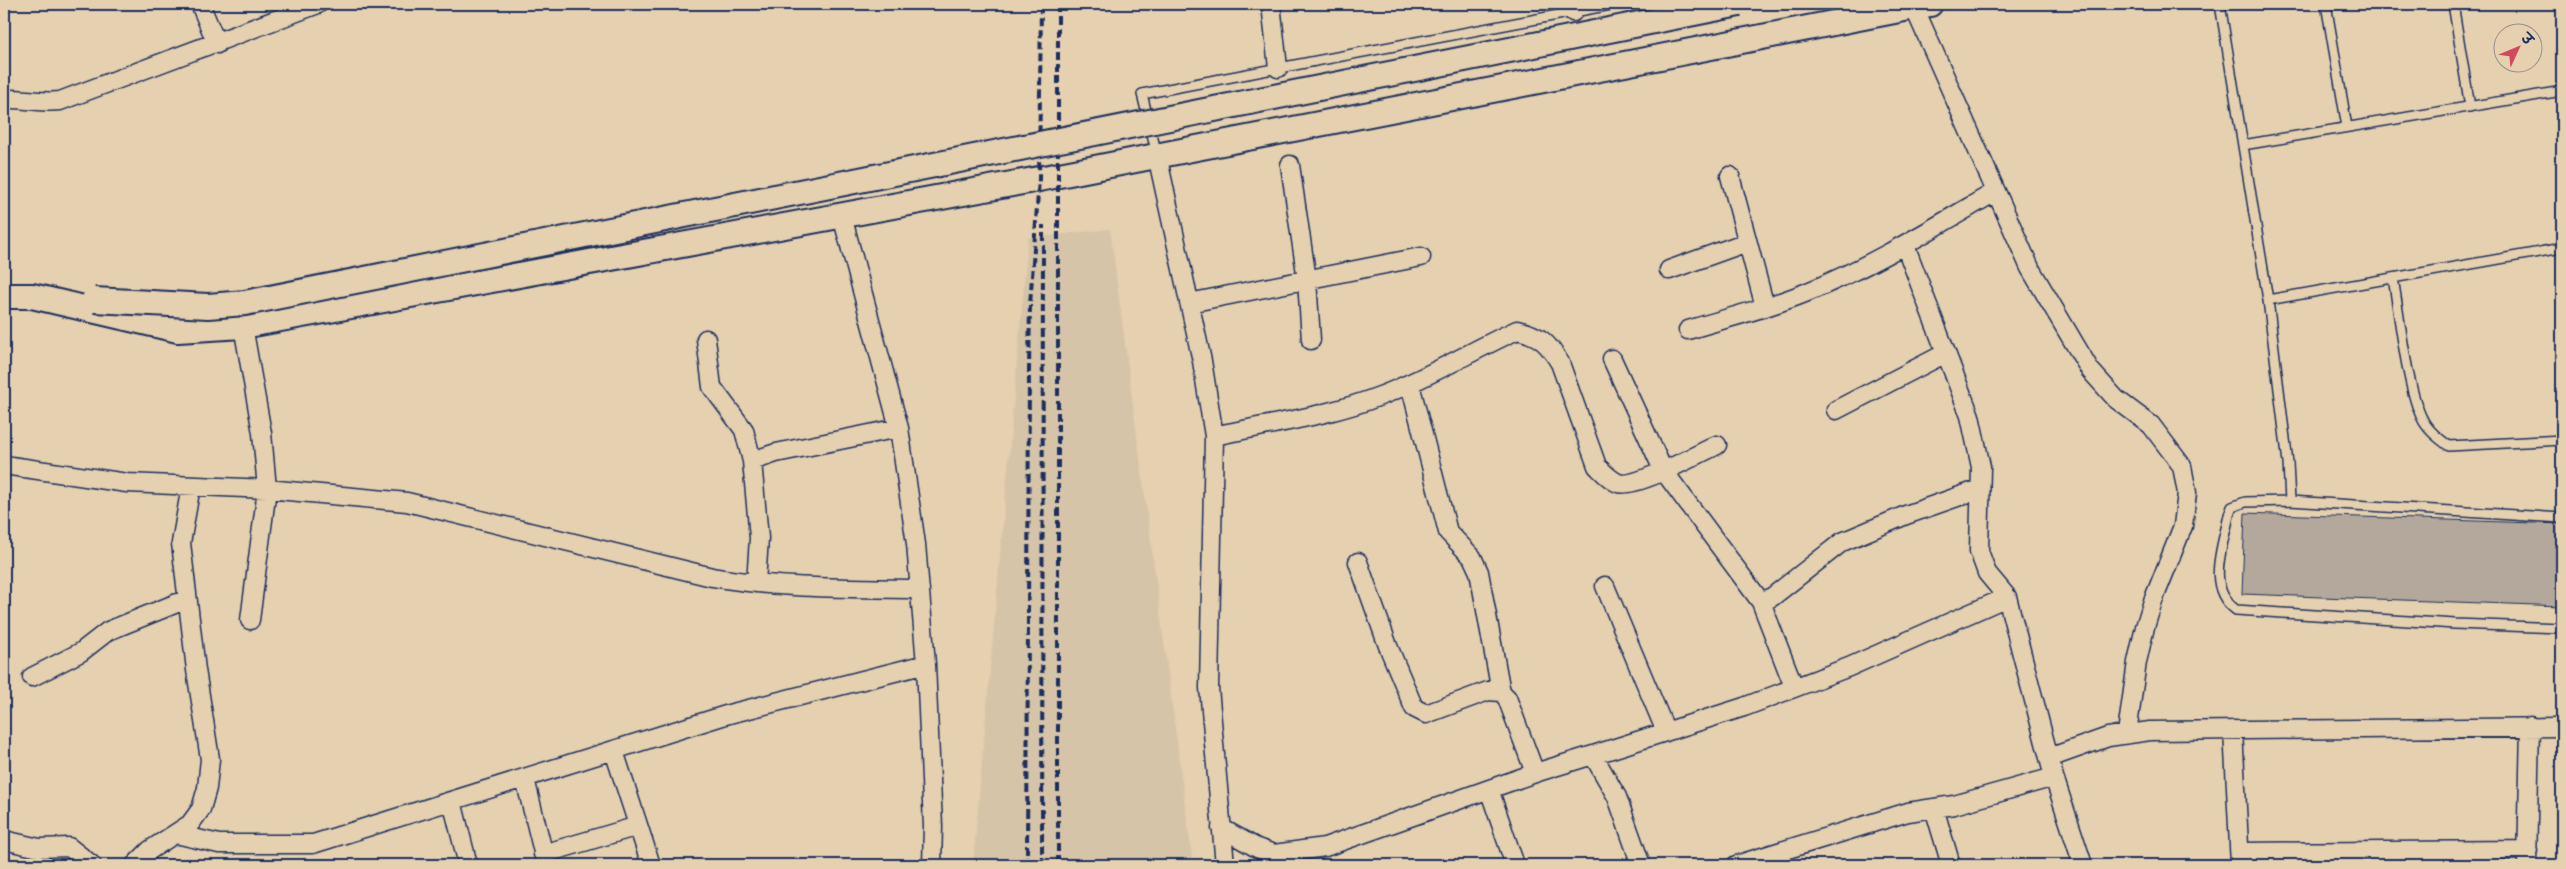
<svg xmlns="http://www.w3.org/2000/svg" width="2566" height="869" viewBox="0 0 2566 869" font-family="Mali,'Playpen Sans Deva',sans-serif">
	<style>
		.built { fill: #d6c4a9 }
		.building { fill: #b3a89b; stroke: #1b2f5e }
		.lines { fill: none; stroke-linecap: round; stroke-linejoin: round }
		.lane-casing { stroke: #1b2f5e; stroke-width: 12 }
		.street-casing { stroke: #1b2f5e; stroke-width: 21 }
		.secondary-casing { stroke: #1b2f5e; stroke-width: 28 }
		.lane { stroke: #e5d0af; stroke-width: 9 }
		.street { stroke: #e5d0af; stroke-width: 18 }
		.secondary { stroke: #e5d0af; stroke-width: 24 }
		.rail { stroke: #1b2f5e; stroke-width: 4; stroke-dasharray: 8 4; stroke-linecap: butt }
		.secondary-bridge-casing { stroke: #1b2f5e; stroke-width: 28; stroke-linecap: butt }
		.secondary-bridge { stroke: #e5d0af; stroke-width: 24 }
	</style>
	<rect width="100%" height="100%" fill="#e5d0af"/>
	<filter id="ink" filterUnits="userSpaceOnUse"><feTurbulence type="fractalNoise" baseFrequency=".02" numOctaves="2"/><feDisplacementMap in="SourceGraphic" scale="10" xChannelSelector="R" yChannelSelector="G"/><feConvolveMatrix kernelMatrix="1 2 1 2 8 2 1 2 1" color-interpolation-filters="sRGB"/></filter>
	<g filter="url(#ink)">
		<path class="built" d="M1110,229L1193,865H973L1028,238Z"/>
		<path class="building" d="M2245,513L2562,524V606L2242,594Z"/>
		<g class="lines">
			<g class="lane-casing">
				<path id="lane" d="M2220,4L2268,300L2288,463L2290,501L2245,502L2232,507L2229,515C2223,546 2205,588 2236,610L2455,624L2562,628
					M2326,4L2347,127
					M2453,4L2470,107
					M2243,145L2562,91
					M1157,155L1142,94L1616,4
					M2393,278C2399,311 2408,401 2426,425C2432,434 2441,440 2449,446L2562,440
					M2268,300L2562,248
					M2290,501L2562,518"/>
			</g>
			<g class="street-casing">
				<path id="street" d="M200,4L217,44
					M1271,4L1278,68
					M1571,4L1573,12
					M1914,7L2030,268L2090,370L2116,399L2151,425L2182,466L2187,493L2183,526L2153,601L2145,627L2137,662L2127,733
					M4,99C23,98 41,103 60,101L318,4
					M1157,155L1202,361L1214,436L1209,688L1225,865
					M1290,165L1307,280L1311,340
					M1730,176L1765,307
					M842,216L899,428L916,544L926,664L933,826L932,865
					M1905,245L1970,416L1981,467L1979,551L1987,573L2007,597L2054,777L2083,865
					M1669,270L1747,242
					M1189,303L1421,257
					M243,326L262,433L267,489L250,620
					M1688,330C1727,318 1768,308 1805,293C1872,266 1933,228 1995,192
					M706,339L712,387L744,430L752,461
					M1612,359L1663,470L1761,602L1772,597L1842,542L1906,515L1980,489
					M1410,384L1448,532L1472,557L1479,572L1501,692
					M1836,410L1946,353
					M1214,436C1268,424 1329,416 1380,396C1428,378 1471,351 1517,330C1540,335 1548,343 1560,363L1597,466C1603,472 1609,479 1618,483C1635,489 1698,454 1717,445
					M4,465L127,483L267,489L407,502L712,577C781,589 851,588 920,589
					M1358,562L1388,646L1414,708L1426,714L1488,691L1501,692L1507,698L1535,773
					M756,583L759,538L752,461L776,453L899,428
					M1605,586L1666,732
					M1761,602L1794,687
					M32,677L81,652L108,631L187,599
					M2233,730L2240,865
					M614,751L651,865
					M1593,755L1744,707L1849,667L2007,597
					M2049,758L2108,737L2150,731L2562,727
					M525,779L546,864
					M1489,789L1515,865
					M452,801L468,865
					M1934,808L1951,865
					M1221,828L1257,848L1274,854L1325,847L1535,773L1593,755L1617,797L1641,865
					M176,834L219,844H313L729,714L926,664
					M4,840L39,848L69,847L92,865
					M2240,852L2528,850
					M543,854L638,826
					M135,865L150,850L190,824L201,809L207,788L210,759L196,670L181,543L191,486
					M1736,865L1908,812L1954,805L2054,777
					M2527,865L2530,726"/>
			</g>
			<g class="secondary-casing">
				<path id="secondary" d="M4,296H32L178,330L243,326L1039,179L1930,4"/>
			</g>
			<use href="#lane" class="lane"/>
			<use href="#street" class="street"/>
			<use href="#secondary" class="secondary"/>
			<path class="rail" d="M1058,4V865
				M1027,865L1029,369L1030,305L1039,179L1041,4
				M1042,865L1043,225"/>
			<g class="secondary-bridge-casing">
				<path id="secondary-bridge" d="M94,300L208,306L245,303L1739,4"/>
			</g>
			<use href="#secondary-bridge" class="secondary-bridge"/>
		</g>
	</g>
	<rect width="2566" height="869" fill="none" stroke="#e5d0af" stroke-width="20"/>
	<rect x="10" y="10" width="2546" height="849" fill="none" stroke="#1b2f5e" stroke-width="2" filter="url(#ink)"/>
	<g transform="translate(2518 48) rotate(46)"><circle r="24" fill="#e5d0af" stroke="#94908f"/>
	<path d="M0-4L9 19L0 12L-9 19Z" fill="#d1495b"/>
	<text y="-8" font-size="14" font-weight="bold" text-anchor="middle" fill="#1b2f5e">उ</text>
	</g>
</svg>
